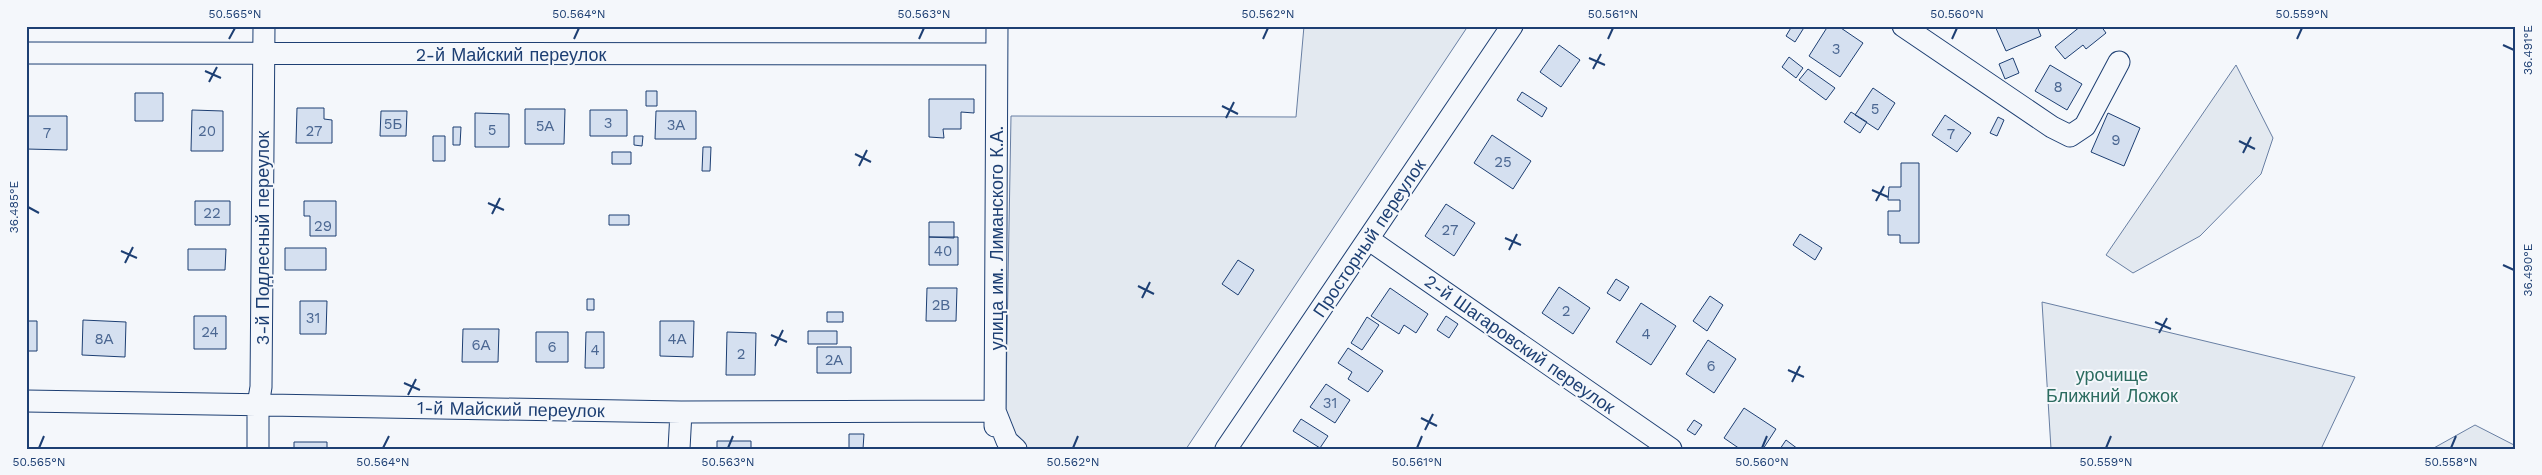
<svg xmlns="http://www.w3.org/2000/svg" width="2542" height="475" viewBox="0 0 2542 475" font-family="'Work Sans',sans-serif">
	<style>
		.green { fill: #e3e9f0; stroke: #687fa3 }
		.building { fill: #d5e0f0; stroke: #1d3f73 }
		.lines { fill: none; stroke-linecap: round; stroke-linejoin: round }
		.minor-casing { stroke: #1d3f73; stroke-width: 23 }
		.minor { stroke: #f4f7fb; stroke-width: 21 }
		.ticks { fill: none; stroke: #1d3f73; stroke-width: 2 }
		.labels { text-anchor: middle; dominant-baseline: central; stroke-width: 4; stroke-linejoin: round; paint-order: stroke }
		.number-label { font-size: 15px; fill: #4b6792 }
		.street-label { font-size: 18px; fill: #1d3f73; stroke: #f4f7fb }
		.park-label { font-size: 18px; fill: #2c6c60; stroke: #f4f7fb }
		.neatline { fill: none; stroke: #1d3f73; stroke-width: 2 }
		.ticks-label { font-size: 12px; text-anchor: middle; fill: #1d3f73 }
	</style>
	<rect width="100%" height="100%" fill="#f4f7fb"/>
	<path class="green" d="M1304,26H1468L1186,449H1005L1011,116L1296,117Z
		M2236,65L2273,138L2261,174L2200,236L2133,273L2106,255Z
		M2042,302L2355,377L2321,449H2051Z
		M2475,425L2516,446V449H2432Z"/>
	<path class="building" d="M1792,26H1805L1795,42L1786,36Z
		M1828,26H1838L1863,43L1840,77L1809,56Z
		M1995,26H2037L2041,36L2006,51Z
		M2081,26H2101L2106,33L2086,49L2083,45L2065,59L2055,47Z
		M1559,45L1580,60L1561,87L1540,72Z
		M1789,57L1803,68L1796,78L1782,67Z
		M2013,58L2019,73L2005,79L1999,64Z
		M2050,65L2082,84L2067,110L2035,91Z
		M1808,69L1835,88L1826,100L1799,80Z
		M1873,88L1895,103L1878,130L1855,115Z
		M646,91H657V106H646Z
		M1522,92L1547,108L1542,117L1517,100Z
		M135,93H163V121H135Z
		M929,99H974V113L961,112V129H943L944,138L929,137Z
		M297,108H324V119L332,120V143H296Z
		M525,109H565L564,144H525Z
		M192,110L223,111V151H191Z
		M590,110H627V136H590Z
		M381,111H407L406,136H380Z
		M656,111H696V139H655Z
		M1851,112L1867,122L1860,133L1844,122Z
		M475,113L509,114V147H475Z
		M2108,113L2140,128L2124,166L2091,152Z
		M1945,115L1971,133L1957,152L1932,135Z
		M26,116H67V150L26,149Z
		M1998,117L2004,120L1997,136L1990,133Z
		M453,127H461L460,145H453Z
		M1492,135L1531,161L1513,189L1474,163Z
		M433,136H445V161H433Z
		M634,136H643L642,146L634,145Z
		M703,147H711L710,171H702Z
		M612,152H631V164H612Z
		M1901,163H1919V243H1900V235H1888V211H1900V200H1888L1889,187H1901Z
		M195,201H230V225H195Z
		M304,201H336V236H310V216H304Z
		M1446,204L1475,223L1454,256L1425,236Z
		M609,215H629V225H609Z
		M929,222H954V238L929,237Z
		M1800,234L1822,248L1815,260L1793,245Z
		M929,237H958V265H929Z
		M285,248H326V270H285Z
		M188,249H226L225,270H188Z
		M1238,260L1254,270L1238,295L1222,284Z
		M1616,279L1629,287L1620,301L1607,293Z
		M1559,287L1590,308L1573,334L1542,313Z
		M927,288H957L956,321H926Z
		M1390,288L1428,314L1416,333L1404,325L1399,334L1371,316Z
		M1710,296L1723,305L1707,331L1693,321Z
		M587,299H594V310H587Z
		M300,301H327L326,334H300Z
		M1641,303L1676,326L1651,365L1616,342Z
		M827,312H843V322H827Z
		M194,316H226V349H194Z
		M1446,316L1458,324L1449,338L1437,330Z
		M1367,317L1379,325L1362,350L1351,343Z
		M83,320L126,322L125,357L82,355Z
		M26,321H37V351H26Z
		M660,321H694L693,357L660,356Z
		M463,329H499L498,362H462Z
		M808,331H837V344H808Z
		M536,332H568V362H536Z
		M586,332H604V368H585Z
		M727,332L756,333L755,375H726Z
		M1708,340L1736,359L1714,393L1686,374Z
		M817,347H851V373H817Z
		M1348,348L1383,371L1368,392L1348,379L1352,372L1338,363Z
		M1326,384L1350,400L1335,423L1310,407Z
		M1744,408L1776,429L1763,449H1740L1724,438Z
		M1301,419L1328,436L1320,448L1293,431Z
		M1694,420L1702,425L1695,435L1687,430Z
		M849,434H864L863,449H849Z
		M1786,440L1798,449H1780Z
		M717,441H751V449H717Z
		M294,442H327V449H294Z"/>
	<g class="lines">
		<g class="minor-casing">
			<path id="minor" d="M1903,26L2052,127L2070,136L2085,126L2119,62
				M26,53L996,54
				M1368,239L1671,449
				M26,401L681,412L995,411L1007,441L1016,449
				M995,426L997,26
				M258,449V405L261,387L264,26
				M679,449L681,412
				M1226,449L1512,26"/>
		</g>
		<use href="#minor" class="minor"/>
	</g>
	<path class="ticks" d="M229,39L235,28M574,39L579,28M919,39L924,28M1263,39L1268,28M1608,39L1613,28M1952,39L1957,28M2297,39L2302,28M2503,45L2514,50M1589,58L1605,65M1593,69L1601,54M205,71L221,78M209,82L217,67M1222,106L1238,114M1226,118L1234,102M2239,141L2255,149M2243,153L2251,137M855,154L871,162M859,166L867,150M1872,190L1888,197M1876,201L1884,186M488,203L504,210M28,207L39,213M492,214L500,198M1505,238L1521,245M1509,250L1517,234M121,251L137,258M125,263L133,247M2503,265L2514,270M1138,286L1154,294M1142,298L1150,282M2155,322L2171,329M2159,333L2167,318M771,335L787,342M775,346L783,330M1788,370L1804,377M1792,382L1800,366M404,383L420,390M408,395L416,379M1421,418L1437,426M1425,430L1433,414M39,448L44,436M383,448L389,436M728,448L733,436M1073,448L1078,436M1417,448L1422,436M1762,448L1767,436M2106,448L2111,436M2451,448L2456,436"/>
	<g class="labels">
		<g class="number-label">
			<text x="1836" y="49">3</text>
			<text x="2058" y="87">8</text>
			<text x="1875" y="109">5</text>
			<text x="608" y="123">3</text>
			<text x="393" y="124">5Б</text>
			<text x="676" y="125">3А</text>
			<text x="545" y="126">5А</text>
			<text x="492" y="130">5</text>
			<text x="207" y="131">20</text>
			<text x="314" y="131">27</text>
			<text x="47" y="133">7</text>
			<text x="1951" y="134">7</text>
			<text x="2116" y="140">9</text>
			<text x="1503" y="162">25</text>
			<text x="212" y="213">22</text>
			<text x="323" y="226">29</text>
			<text x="1450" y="230">27</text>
			<text x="943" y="251">40</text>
			<text x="941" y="305">2В</text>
			<text x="1566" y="311">2</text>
			<text x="313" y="318">31</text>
			<text x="210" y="332">24</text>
			<text x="1646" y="334">4</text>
			<text x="104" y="339">8А</text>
			<text x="677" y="339">4А</text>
			<text x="481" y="345">6А</text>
			<text x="552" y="347">6</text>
			<text x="595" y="350">4</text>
			<text x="741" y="354">2</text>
			<text x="834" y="360">2А</text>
			<text x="1711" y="366">6</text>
			<text x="1330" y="403">31</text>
		</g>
		<g class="street-label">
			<text x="511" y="54">2-й Майский переулок</text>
			<text transform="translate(262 238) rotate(-90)">3-й Подлесный переулок</text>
			<text transform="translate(996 238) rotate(-90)">улица им. Лиманского К.А.</text>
			<text transform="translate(1369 238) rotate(-56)">Просторный переулок</text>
			<text transform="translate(1520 344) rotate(35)">2-й Шагаровский переулок</text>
			<text transform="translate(511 409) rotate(1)">1-й Майский переулок</text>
		</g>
		<g class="park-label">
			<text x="2112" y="374">урочище<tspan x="2112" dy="21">Ближний Ложок</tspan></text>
		</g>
	</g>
	<rect width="2542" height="475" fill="none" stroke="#f4f7fb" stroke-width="55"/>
	<rect x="28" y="28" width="2486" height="420" class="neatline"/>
	<g class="ticks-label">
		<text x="235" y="18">50.565°N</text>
		<text x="579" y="18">50.564°N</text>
		<text x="924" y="18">50.563°N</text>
		<text x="1268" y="18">50.562°N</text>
		<text x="1613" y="18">50.561°N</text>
		<text x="1957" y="18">50.560°N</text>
		<text x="2302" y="18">50.559°N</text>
		<text transform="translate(2528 50) rotate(-90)" y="4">36.491°E</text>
		<text transform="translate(14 207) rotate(-90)" y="4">36.485°E</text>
		<text transform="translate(2528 270) rotate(-90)" y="4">36.490°E</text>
		<text x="39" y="466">50.565°N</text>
		<text x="383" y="466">50.564°N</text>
		<text x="728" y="466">50.563°N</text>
		<text x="1073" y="466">50.562°N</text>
		<text x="1417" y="466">50.561°N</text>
		<text x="1762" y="466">50.560°N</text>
		<text x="2106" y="466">50.559°N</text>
		<text x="2451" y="466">50.558°N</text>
	</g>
</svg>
